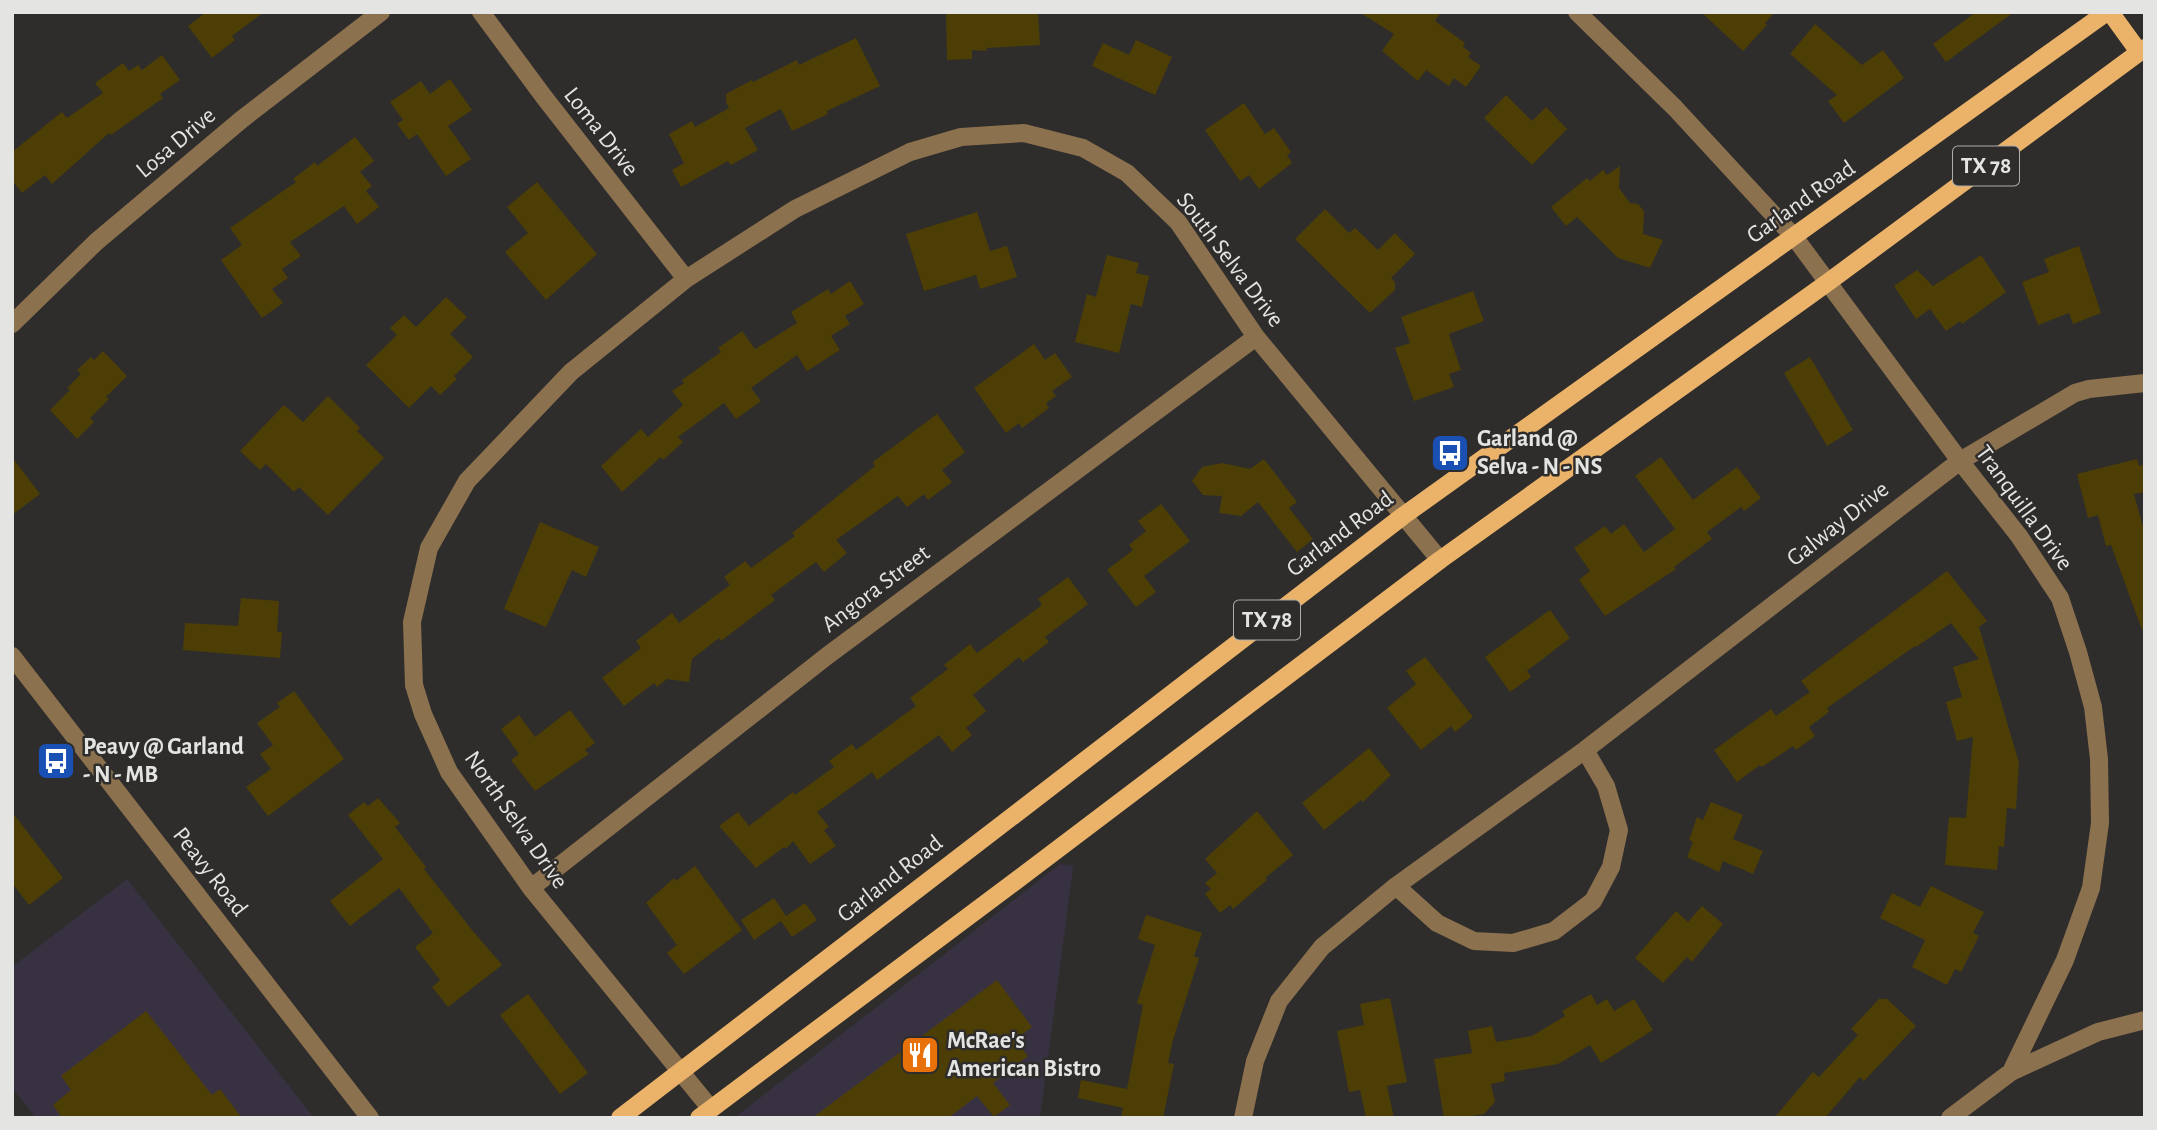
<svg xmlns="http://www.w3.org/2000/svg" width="2157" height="1130" viewBox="0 0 2157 1130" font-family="'Alegreya Sans',sans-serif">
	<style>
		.commercial { fill: #383142 }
		.building { fill: #4d3e06 }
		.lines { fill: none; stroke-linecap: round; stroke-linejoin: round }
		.minor { stroke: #8c714f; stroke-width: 18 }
		.major { stroke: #ebb369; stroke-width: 18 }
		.labels { text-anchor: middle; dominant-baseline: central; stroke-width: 5; stroke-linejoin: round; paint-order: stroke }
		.shield { fill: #2e2d2b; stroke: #adadab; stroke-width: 2 }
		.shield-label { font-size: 23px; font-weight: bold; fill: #e4e4e2 }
		.street-label { font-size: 24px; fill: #e4e4e2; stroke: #2e2d2b }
		.poi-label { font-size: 24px; font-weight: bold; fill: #e4e4e2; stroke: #2e2d2b; text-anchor: start }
	</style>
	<rect width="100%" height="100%" fill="#2e2d2b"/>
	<path class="commercial" d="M1060,864L1073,866L1072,876L1040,1118H734Z
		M127,879L314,1118H36L12,1087V967Z"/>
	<path class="building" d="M206,12H264L232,36L235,40L212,58L188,26Z
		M946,12H1038L1040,45L986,48L987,51L972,50V59L947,60Z
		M1359,12H1441L1435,21L1465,43L1463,47L1471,53L1468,57L1481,66L1466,87L1454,78L1449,86L1426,70L1418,81L1382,51L1394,34Z
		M1701,12H1775L1765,23L1767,25L1743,51Z
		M1976,12H2014L1946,62L1933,44Z
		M1815,24L1862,65L1883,50L1904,78L1844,123L1828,101L1837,95L1790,54Z
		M856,38L880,86L827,111L828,114L792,131L781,109L745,128L758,150L731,165L728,161L681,187L672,170L684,163L669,134L692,121L695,127L729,108L726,102V94L752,80L753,82L797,60L799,65Z
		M1136,40L1172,57L1155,95L1092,66L1103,43L1129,55Z
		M162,55L180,80L160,94L163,98L111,135L109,133L52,184L45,175L22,193L12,180V152L62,112L67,118L103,93L95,83L123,63L129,71L138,65L142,70Z
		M450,79L472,110L448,126L471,159L446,176L417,134L409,140L397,124L403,120L390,102L421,81L430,94Z
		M1506,95L1532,121L1546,107L1567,129L1532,165L1484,118Z
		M1244,103L1265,134L1274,128L1291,152L1287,155L1292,163L1259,189L1249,175L1240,181L1205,130Z
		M355,137L374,161L360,172L372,186L366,191L379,207L357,224L344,206L290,242L301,256L282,269L288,278L272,289L283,303L262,318L221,260L242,245L230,228L296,182L293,179L315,162L317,166Z
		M1620,166L1619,188L1630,203L1638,204L1644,211L1643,234L1663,240L1650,268L1618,258L1577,217L1566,226L1551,207L1587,178L1590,181L1603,170L1607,175Z
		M537,182L597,254L546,300L505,252L528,233L507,207Z
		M1325,209L1349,233L1355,228L1378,250L1395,233L1415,254L1391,278L1395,282V290L1370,313L1295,239Z
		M977,212L990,251L1007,246L1017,277L980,289L976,275L924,291L906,234Z
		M2079,246L2101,313L2073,324L2069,313L2038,325L2022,282L2049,272L2044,259Z
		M1107,255L1139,263L1136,273L1149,276L1142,307L1131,304L1119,353L1075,342L1087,294L1096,297Z
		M1981,255L2006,292L1962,324L1960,321L1946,331L1930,309L1916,319L1894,286L1917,270L1933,286Z
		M850,281L864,304L845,316L850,324L831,336L840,350L807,371L797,355L751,388L761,401L736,419L724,403L678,437L683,442L663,460L661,457L622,492L601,466L641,429L648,437L683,405L672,391L684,383L682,380L721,352L718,348L742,331L755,349L797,323L791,312L828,289L831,294Z
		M1473,291L1484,321L1449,334L1461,370L1449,374L1454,387L1414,401L1395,348L1410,343L1401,317Z
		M446,297L467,317L450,334L473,357L454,376L457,379L440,395L431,386L409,408L366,365L397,335L390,328L404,315L416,327Z
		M1034,344L1045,360L1055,353L1072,377L1052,391L1056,396L1046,403L1049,408L1022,428L1019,423L1006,433L974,388Z
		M103,351L127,376L106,397L109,399L90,418L94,422L77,439L50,410L70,390L67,388L81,374L77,370L91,357L94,360Z
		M1810,357L1853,430L1827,446L1784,373Z
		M328,396L360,428L357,431L384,458L328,515L299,487L294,492L266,464L260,470L240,451L284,405L303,422Z
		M937,414L965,452L942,470L952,482L928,500L924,494L907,507L898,496L836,540L847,553L824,572L816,562L771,595L775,600L767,606L721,641L719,638L692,659L689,682L667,679L657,687L654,683L624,706L602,678L641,648L636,641L672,613L679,623L730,585L724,577L745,561L751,568L795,536L792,533L875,466L873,462Z
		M12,457L40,494L12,515Z
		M1661,457L1693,500L1737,467L1761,498L1744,511L1741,507L1707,532L1712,539L1674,567L1676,569L1605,616L1579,580L1590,571L1574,548L1605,526L1611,534L1624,524L1644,552L1675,529L1635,476Z
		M1264,459L1297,502L1289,508L1313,539L1297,552L1258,502L1241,516L1219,513L1222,496L1203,495L1192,481L1202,467L1222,463L1250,469Z
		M2137,459L2139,466L2145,464V492L2134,494L2145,534V629L2142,630L2111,545L2106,546L2098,515L2088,518L2077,474Z
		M1161,504L1190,541L1144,576L1156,592L1136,607L1107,570L1133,550L1129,545L1146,531L1138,521Z
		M540,522L599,547L586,577L572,570L546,627L504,609Z
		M1947,571L1987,621L1979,627L2019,763L2016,809L2007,808L2004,847L1999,846L1997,870L1945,865L1949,817L1966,818L1973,737L1957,741L1946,702L1962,697L1953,667L1979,659L1951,623L1916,647L1915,646L1827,708L1829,712L1809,727L1815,736L1796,750L1793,746L1762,767L1760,765L1737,782L1714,750L1771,709L1776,716L1810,692L1801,681Z
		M1068,577L1088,604L1045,637L1049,642L1023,662L1019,657L973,695L986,711L966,728L972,735L952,752L939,735L877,780L872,772L817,812L829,827L824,830L836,846L810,864L793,841L786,849L784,847L756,868L719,826L738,812L749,826L793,792L795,795L834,767L829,761L852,744L856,750L916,706L910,698L948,669L944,665L970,644L977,653L1042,605L1038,599Z
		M241,598L279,601L277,632H282L280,658L183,650L185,623L238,626Z
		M1550,610L1570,638L1527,671L1531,677L1510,692L1485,657Z
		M1425,657L1473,717L1455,732L1451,726L1421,750L1387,708L1416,684L1406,671Z
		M294,691L344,759L268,816L246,787L271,769L260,754L273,745L257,723L280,707L277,703Z
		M570,710L595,743L585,750L589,754L535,791L511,760L519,754L501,729L519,715L535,737Z
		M1369,748L1391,775L1363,802L1361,800L1324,830L1302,803Z
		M378,798L400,823L395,827L426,867L424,869L472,930L502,965L448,1007L432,987L440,980L415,947L433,933L399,888L350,926L330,901L383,859L348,815L364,802L368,806Z
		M1711,802L1743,815L1733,839L1763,851L1753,874L1723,861L1719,872L1687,857L1693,842L1689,840L1697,817L1703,820Z
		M1257,811L1293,855L1265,878L1267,880L1233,909L1230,905L1220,913L1205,894L1211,889L1205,883L1217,873L1205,859Z
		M12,812L63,878L29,905L12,883Z
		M695,866L742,930L684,974L667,953L677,945L646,903L674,878L676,881Z
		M1931,886L1984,912L1973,933L1979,936L1961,972L1955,969L1947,985L1912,967L1925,940L1880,918L1892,893L1920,907Z
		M774,898L786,916L805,903L817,920L792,937L781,921L754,940L741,920Z
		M1702,906L1723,924L1692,962L1687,957L1663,983L1635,958L1676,911L1688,922Z
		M1146,915L1202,933L1194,956L1199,958L1173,1040L1168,1063L1174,1064L1163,1118H1121L1123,1108L1078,1098L1081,1080L1127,1089L1143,1005L1137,1003L1155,945L1138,939Z
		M997,980L1032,1027L1015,1040L1028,1056L993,1083L1010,1105L994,1117L977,1096L948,1118H812Z
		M528,994L588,1073L560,1094L500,1015Z
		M1591,994L1597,1005L1607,999L1614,1011L1634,999L1653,1030L1601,1063L1590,1045L1558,1064L1504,1073L1505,1081L1491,1084L1495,1102L1484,1114L1461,1118H1444L1434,1059L1472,1053L1468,1031L1492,1026L1496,1042L1532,1036L1565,1016L1562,1011Z
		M1390,998L1407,1082L1387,1086L1394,1118H1366L1360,1090L1349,1092L1337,1031L1364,1025L1360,1004Z
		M1879,999H1887L1916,1026L1864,1081L1860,1077L1825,1118H1774L1813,1072L1819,1077L1858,1035L1851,1029Z
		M146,1011L212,1095L220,1089L242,1118H62L53,1105L71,1090L61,1076Z"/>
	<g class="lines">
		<path class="minor" d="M481,12L544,97L686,279
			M1577,12L1675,108L1795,238L1960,461L2019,536L2060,598L2078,652L2093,707L2099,759L2100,823L2091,888L2065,960L2011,1072L1950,1118
			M12,324L96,242L241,120L381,12
			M12,656L370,1118
			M1396,886L1437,923L1474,941L1513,943L1554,931L1593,901L1611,867L1619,830L1606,786L1585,750
			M531,888L827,656L1256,337
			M2011,1072L2098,1032L2145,1020
			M711,1109L531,888L449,772L423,714L414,685L412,622L429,548L467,481L571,372L686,279L795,209L910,152L961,137L1024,133L1083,148L1127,173L1178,222L1256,337L1440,560
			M1243,1118L1255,1061L1279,1001L1322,947L1396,886L1585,750L1960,461L2075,393L2089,389L2145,383"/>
		<path class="major" d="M2110,12L2139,52
			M620,1118L1403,516L2107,12
			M699,1118L1013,883L1440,560L1827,283L2145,48"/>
	</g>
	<defs>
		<g id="bus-square" transform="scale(2.0125)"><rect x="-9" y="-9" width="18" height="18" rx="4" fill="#1a4fb4" stroke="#2e2d2b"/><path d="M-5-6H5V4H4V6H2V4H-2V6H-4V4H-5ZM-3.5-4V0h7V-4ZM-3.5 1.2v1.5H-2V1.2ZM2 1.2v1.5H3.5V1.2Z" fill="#fff"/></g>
		<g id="restaurant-square" transform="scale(2.0125)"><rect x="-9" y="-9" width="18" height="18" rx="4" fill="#e8710a" stroke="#2e2d2b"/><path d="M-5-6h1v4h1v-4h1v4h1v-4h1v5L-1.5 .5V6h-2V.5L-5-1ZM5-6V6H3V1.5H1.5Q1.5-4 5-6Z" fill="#fff"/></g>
	</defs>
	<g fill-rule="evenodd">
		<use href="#bus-square" x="1450" y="453"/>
		<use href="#bus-square" x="56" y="761"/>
		<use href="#restaurant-square" x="920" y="1055"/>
	</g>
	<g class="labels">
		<g class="shield">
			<rect x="1953" y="146.5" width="66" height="39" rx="5"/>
			<rect x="1234" y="600.5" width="66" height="39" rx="5"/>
		</g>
		<g class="shield-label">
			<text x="1986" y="166">TX 78</text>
			<text x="1267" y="620">TX 78</text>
		</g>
		<g class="street-label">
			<text transform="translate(601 132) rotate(52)">Loma Drive</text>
			<text transform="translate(176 143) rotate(-40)">Losa Drive</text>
			<text transform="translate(1801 202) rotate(-35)">Garland Road</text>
			<text transform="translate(1230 260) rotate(53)">South Selva Drive</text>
			<text transform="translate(2024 508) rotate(54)">Tranquilla Drive</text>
			<text transform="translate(1838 524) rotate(-38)">Galway Drive</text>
			<text transform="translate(1340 534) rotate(-37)">Garland Road</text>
			<text transform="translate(876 589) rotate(-37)">Angora Street</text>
			<text transform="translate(516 820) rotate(55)">North Selva Drive</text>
			<text transform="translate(210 872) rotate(52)">Peavy Road</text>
			<text transform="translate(890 879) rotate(-38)">Garland Road</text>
		</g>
		<g class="poi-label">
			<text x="1477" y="439">Garland @<tspan x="1477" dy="28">Selva - N - NS</tspan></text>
			<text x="83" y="747">Peavy @ Garland<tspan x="83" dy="28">- N - MB</tspan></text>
			<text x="947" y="1041">McRae's<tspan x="947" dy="28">American Bistro</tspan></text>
		</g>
	</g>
	<rect width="2157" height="1130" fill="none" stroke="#e4e4e2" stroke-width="28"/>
</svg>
